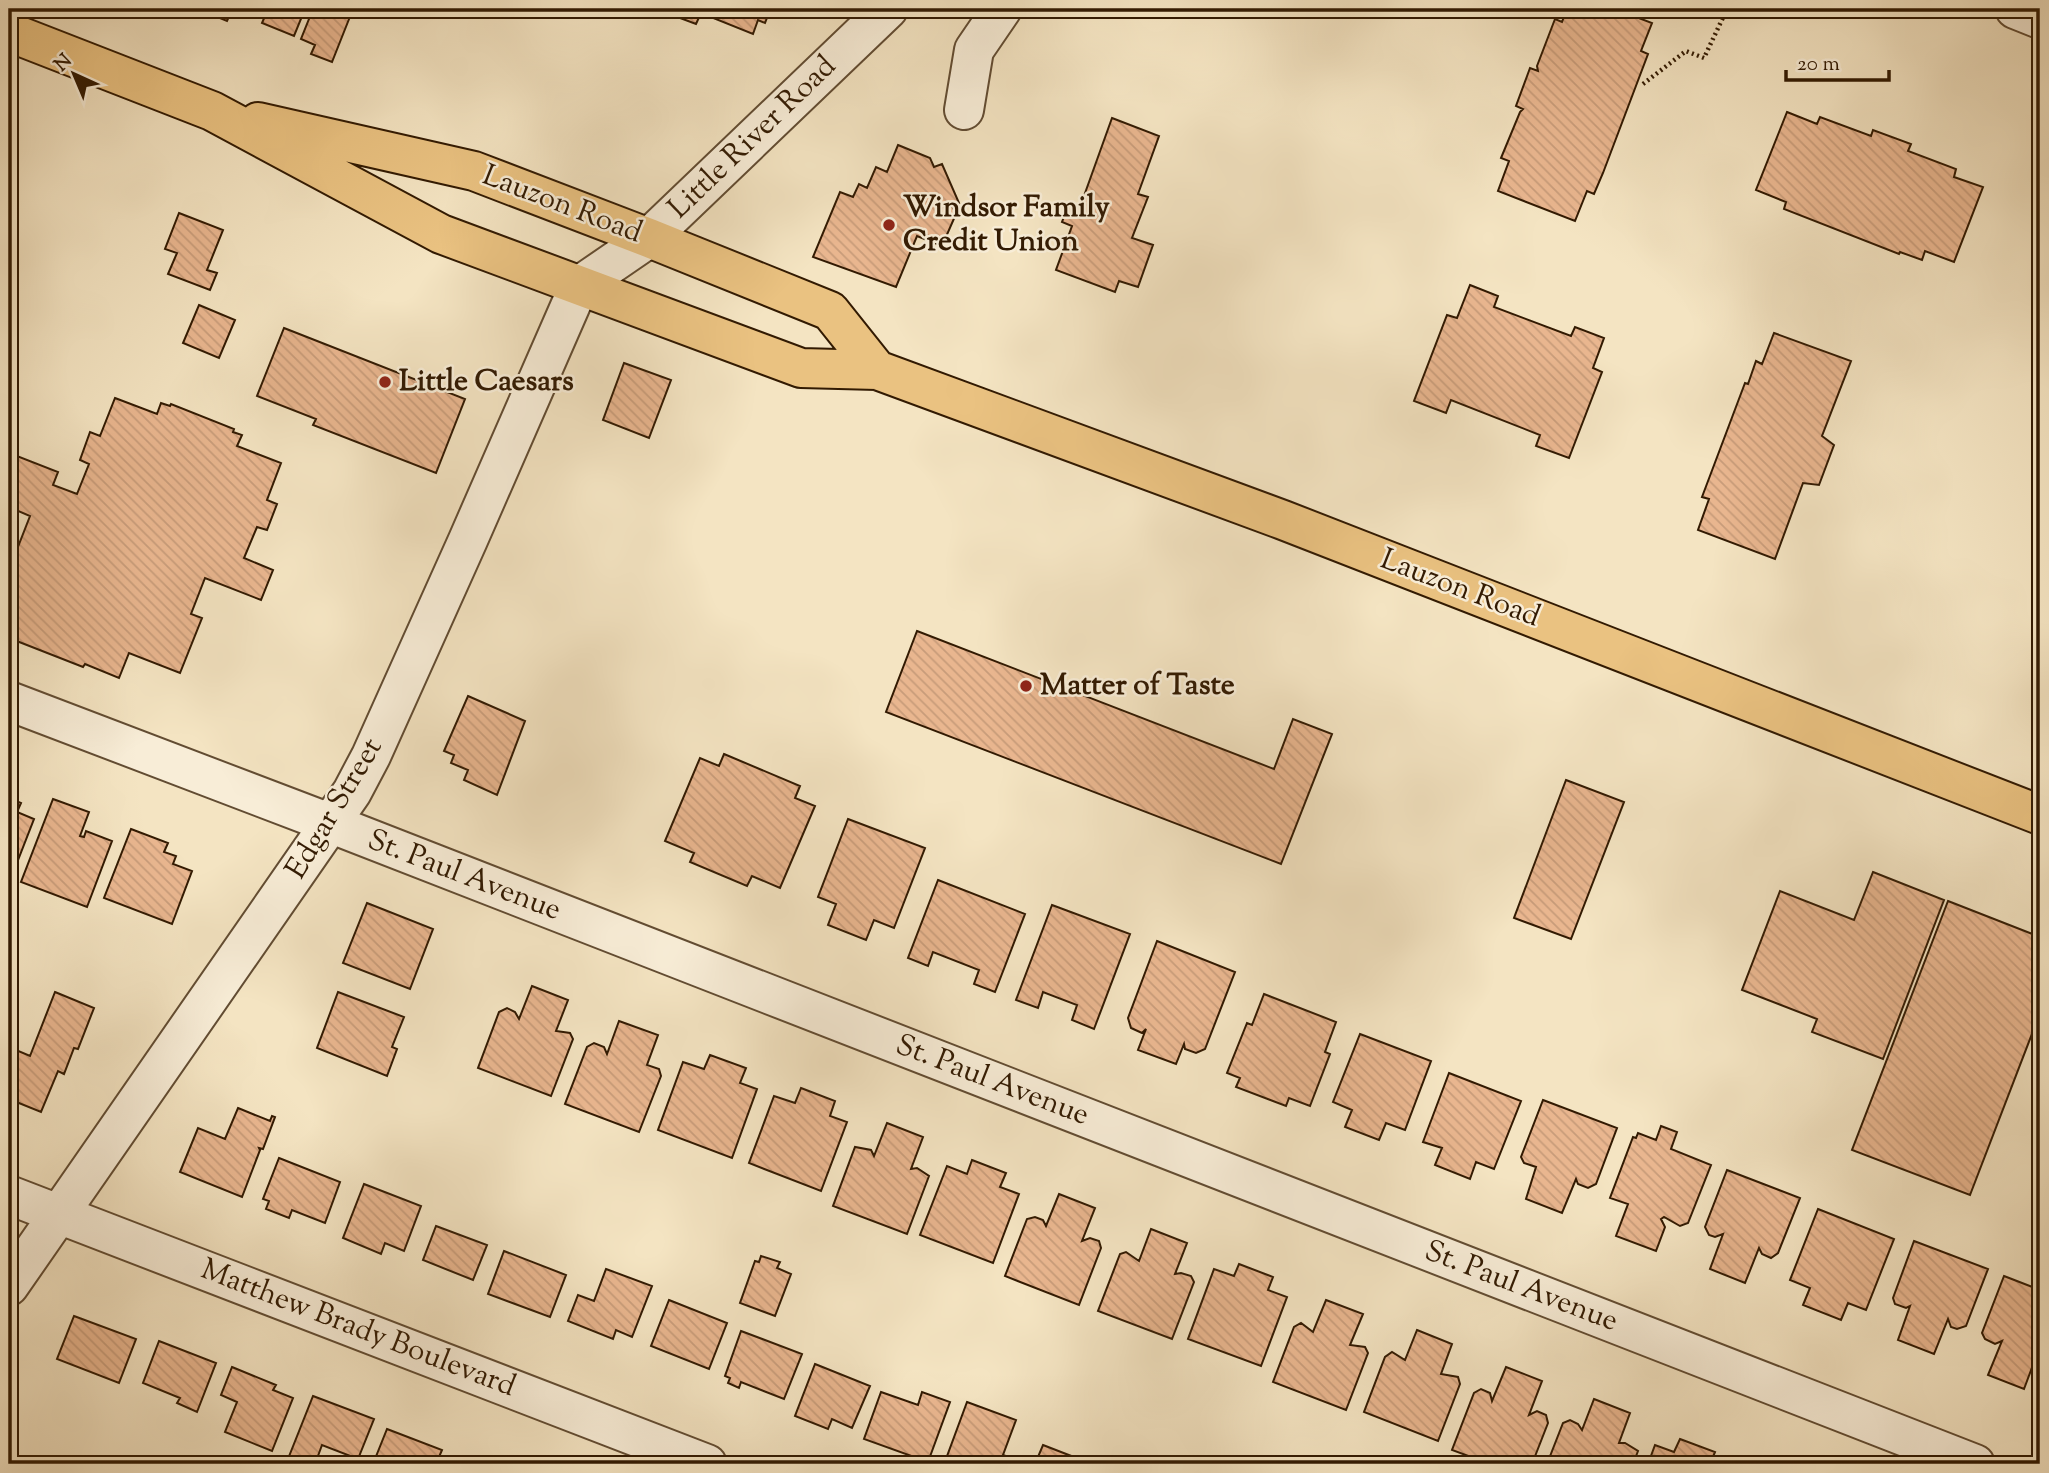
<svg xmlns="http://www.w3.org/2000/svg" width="2049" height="1473" viewBox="0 0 2049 1473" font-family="'Sorts Mill Goudy',serif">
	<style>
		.building { fill: url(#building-back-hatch); stroke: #321a02; stroke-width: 2 }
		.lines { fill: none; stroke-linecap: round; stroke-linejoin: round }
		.minor-casing { stroke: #624c32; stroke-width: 42 }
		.major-casing { stroke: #321a02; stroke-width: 42 }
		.path { stroke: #321a02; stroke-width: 4.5; stroke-dasharray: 2 3.5; stroke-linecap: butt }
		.minor { stroke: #f8edd7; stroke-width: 38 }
		.major { stroke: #eac281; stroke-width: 38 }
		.poi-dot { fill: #8f2418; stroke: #f8edd7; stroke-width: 2.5 }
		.labels { text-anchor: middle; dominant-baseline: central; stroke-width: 5; stroke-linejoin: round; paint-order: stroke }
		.street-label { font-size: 30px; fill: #321a02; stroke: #f8edd7 }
		.poi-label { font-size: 30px; font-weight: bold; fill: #321a02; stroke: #f8edd7; text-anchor: start }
	</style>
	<defs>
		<pattern id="building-back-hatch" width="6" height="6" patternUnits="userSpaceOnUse" patternTransform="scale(1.75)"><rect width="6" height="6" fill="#e9b68f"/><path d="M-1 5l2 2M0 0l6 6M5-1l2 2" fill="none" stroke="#c89c7a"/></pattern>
	</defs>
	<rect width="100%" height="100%" fill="#f4e4c2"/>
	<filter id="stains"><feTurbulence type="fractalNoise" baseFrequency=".00286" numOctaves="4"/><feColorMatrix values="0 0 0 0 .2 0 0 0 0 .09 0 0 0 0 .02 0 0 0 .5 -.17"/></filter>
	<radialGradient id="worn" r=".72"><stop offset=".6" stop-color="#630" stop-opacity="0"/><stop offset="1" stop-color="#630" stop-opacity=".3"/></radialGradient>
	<path class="building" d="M198,9H238L236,13L232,10L227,21Z
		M268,9H305L294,36L262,23Z
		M313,9H353L332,62L311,54L315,45L301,39Z
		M656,9H768L770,10L765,23L758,20L753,34L701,13L696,24Z
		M1567,9H1615L1652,23L1641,51L1648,54L1603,173L1594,194L1587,191L1575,221L1498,191L1509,161L1501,158L1520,112L1523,109L1516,106L1530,68L1538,71L1537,66L1555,19L1562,22Z
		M1787,112L1817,124L1820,117L1871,136L1873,130L1911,144L1908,151L1956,169L1954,177L1983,187L1954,262L1925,251L1922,260L1900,252L1899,254L1784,209L1786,202L1756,190Z
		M1112,118L1159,136L1138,194L1148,197L1132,238L1153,245L1138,287L1119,281L1115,292L1056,270L1072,226L1062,222L1069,204L1080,207Z
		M898,145L930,158L934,167L942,164L959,203L952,206L956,214L942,246L917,236L896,287L813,257L840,192L853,197L859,184L867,188L876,167L887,172Z
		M179,213L223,230L207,270L217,273L210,290L168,274L177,253L165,249Z
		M1470,285L1498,296L1494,307L1571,336L1575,327L1604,338L1593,368L1602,372L1569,458L1536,446L1540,435L1451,400L1446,413L1414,401L1447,315L1457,318Z
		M199,305L235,320L219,358L183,343Z
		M284,328L465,399L436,473L313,425L316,419L257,396Z
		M1774,333L1851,361L1822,436L1834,445L1819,485L1803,483L1775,559L1698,530L1709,499L1702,497L1745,383L1748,384L1756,361L1762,364Z
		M624,363L671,380L649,438L603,420Z
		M115,398L157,414L161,403L170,406L171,404L234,429L233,432L242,435L237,446L281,463L267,500L277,504L267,530L257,527L244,558L273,570L261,600L205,578L191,614L202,618L180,673L129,653L119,678L85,664L83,667L9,638V570L30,516L9,507V477L17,456L58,472L53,485L77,494L89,464L80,460L90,432L100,436Z
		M917,631L1274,769L1293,719L1332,734L1281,864L886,712Z
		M468,696L525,721L497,795L464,780L468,770L451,763L454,755L444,751Z
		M724,754L800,786L795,798L815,806L780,888L752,876L747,886L690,862L694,853L665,841L700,758L719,766Z
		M1566,780L1624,802L1571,939L1514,918Z
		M9,798L21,803L17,812L34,819L11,878L9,877Z
		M53,799L89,812L80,836L84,837L86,831L112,841L87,907L21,882Z
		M848,819L925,848L894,928L874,920L866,940L828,925L836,904L818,897Z
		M131,829L168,843L164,852L176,856L173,864L192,871L172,924L104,898Z
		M1873,872L1944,900L1883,1059L1812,1032L1817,1019L1742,990L1780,891L1854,920Z
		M938,880L1025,914L995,992L974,984L979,970L933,952L928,966L908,958Z
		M1948,901L2040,937V1013L1970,1195L1852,1150Z
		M367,903L433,929L410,989L343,963Z
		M1052,905L1130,934L1094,1029L1072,1020L1077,1005L1043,992L1038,1008L1016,1000Z
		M1157,941L1235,972L1205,1049L1196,1053L1185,1049L1184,1044L1176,1064L1138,1050L1146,1029L1142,1033L1131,1028L1128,1018Z
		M532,986L568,1000L556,1031L570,1033L573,1039L551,1096L478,1068L499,1012L507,1008L515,1012L519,1019Z
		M55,992L94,1008L78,1049L74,1048L64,1074L58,1071L41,1112L9,1099V1047L30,1056Z
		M338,992L404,1017L392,1047L397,1049L387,1076L317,1048Z
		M1264,994L1336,1022L1325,1052L1330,1054L1310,1106L1289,1098L1286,1106L1236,1087L1240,1078L1227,1073L1247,1023L1252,1025Z
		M619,1021L658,1035L647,1065L659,1069L661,1076L639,1132L565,1104L587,1047L594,1043L604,1047L607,1054Z
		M1360,1034L1431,1061L1405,1130L1386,1123L1379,1140L1345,1127L1352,1110L1333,1102Z
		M710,1055L746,1068L740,1083L757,1089L732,1158L658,1130L683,1062L704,1069Z
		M1449,1073L1521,1101L1494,1169L1476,1162L1470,1179L1435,1165L1442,1148L1423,1142Z
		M801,1088L835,1101L830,1116L847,1122L821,1191L749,1163L774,1096L795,1103Z
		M1543,1100L1617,1128L1596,1184L1588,1188L1578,1184L1576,1179L1562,1213L1526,1199L1536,1167L1524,1163L1521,1157Z
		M238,1108L270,1121L272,1116L275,1117L263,1149L259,1148L260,1150L242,1197L180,1172L198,1128L225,1139Z
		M887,1123L923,1137L911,1169L917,1168L929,1176L907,1234L833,1206L855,1147L871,1150L874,1156Z
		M1661,1126L1677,1132L1671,1149L1711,1165L1688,1223L1680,1226L1664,1217L1661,1219L1665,1227L1656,1251L1616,1236L1628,1204L1610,1198L1633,1137L1636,1138L1638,1133L1656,1140Z
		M279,1158L340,1182L325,1223L292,1210L289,1218L266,1209L269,1201L263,1199Z
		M972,1160L1006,1173L1000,1187L1019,1194L993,1263L920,1235L947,1166L967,1174Z
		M1727,1170L1800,1198L1778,1253L1771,1258L1762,1254L1759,1248L1745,1283L1710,1269L1723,1234L1715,1237L1709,1235L1705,1227Z
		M364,1184L421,1206L404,1251L385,1243L381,1254L343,1238Z
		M1059,1194L1095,1208L1082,1241L1090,1238L1099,1241L1101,1248L1079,1305L1005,1276L1027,1219L1035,1217L1043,1220L1046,1226Z
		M1818,1209L1894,1239L1866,1310L1848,1303L1841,1320L1803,1305L1810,1288L1790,1280Z
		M436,1226L487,1245L473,1280L423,1260Z
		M1151,1229L1187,1243L1175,1274L1181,1273L1191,1276L1194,1282L1172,1339L1098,1311L1120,1254L1126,1252L1139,1261Z
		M1914,1241L1988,1269L1966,1326L1957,1329L1951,1327L1948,1319L1934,1354L1898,1340L1910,1306L1906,1308L1895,1304L1893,1298Z
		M504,1251L566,1275L550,1317L488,1294Z
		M761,1256L780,1262L777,1268L791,1274L775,1316L740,1303L755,1261L759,1262Z
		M1239,1264L1273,1277L1268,1290L1287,1297L1261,1366L1188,1339L1214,1269L1234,1276Z
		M606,1269L652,1286L632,1337L616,1330L613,1339L568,1321L578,1295L594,1301Z
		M2004,1276L2040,1290V1360L2037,1354L2024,1389L1988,1375L2002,1341L1995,1344L1985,1339L1982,1333Z
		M669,1300L727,1323L709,1369L651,1346Z
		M1326,1300L1363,1314L1350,1345L1365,1347L1368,1353L1346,1410L1273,1382L1294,1327L1301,1323L1313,1332Z
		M74,1316L136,1339L119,1383L57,1359Z
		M1417,1330L1452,1344L1441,1374L1458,1377L1460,1384L1438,1441L1364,1412L1385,1357L1392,1352L1405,1360Z
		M741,1331L802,1354L784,1399L741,1382L739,1388L728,1383L730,1378L725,1376Z
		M159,1341L216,1363L197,1412L177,1403L180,1398L143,1383Z
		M815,1364L870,1386L852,1428L832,1419L828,1429L795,1416Z
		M232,1367L276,1385L273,1390L293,1398L272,1451L225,1432L237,1402L221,1395Z
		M1506,1367L1542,1381L1529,1415L1537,1411L1546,1415L1548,1423L1532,1464H1490L1452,1450L1474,1393L1481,1389L1490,1393L1492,1401Z
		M881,1392L918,1405L922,1392L950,1402L928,1462L864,1439Z
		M313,1396L374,1419L358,1459L322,1445L315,1464H286Z
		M1594,1399L1630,1413L1619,1443H1625L1638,1451L1633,1464H1547L1563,1423L1570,1420L1578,1424L1582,1430Z
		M967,1402L1016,1420L1003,1455L1025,1463V1464H961L946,1459Z
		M387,1429L442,1450L436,1464H373Z
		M1680,1439L1715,1452L1710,1464H1648L1655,1445L1674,1452Z
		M1043,1445L1092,1464H1035Z"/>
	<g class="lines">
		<g class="minor-casing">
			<path id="minor" d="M2015,9L2040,19
				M964,110L974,50L1002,9
				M9,701L332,824L1975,1464
				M9,1195L707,1464
				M9,1286L352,792L371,756L468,540L579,286L649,238L888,9"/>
		</g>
		<g class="major-casing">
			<path id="major" d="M9,32L212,111L441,234L801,368L877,370L1283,520L2040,815
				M258,122L474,171L649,238L830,311L877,370"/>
		</g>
		<path class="path" d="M1643,84L1686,51L1704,58L1727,9"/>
		<use href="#minor" class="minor"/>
		<use href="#major" class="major"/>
	</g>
	<g class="poi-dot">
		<circle cx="889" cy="225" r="7"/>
		<circle cx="385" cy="382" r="7"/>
		<circle cx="1026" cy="686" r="7"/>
	</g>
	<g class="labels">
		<g class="street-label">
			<text transform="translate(753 138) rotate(-44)">Little River Road</text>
			<text transform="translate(562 205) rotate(21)">Lauzon Road</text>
			<text transform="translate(1460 589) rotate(21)">Lauzon Road</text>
			<text transform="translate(335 809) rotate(-59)">Edgar Street</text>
			<text transform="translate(464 876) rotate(21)">St. Paul Avenue</text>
			<text transform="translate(992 1081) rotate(21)">St. Paul Avenue</text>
			<text transform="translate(1521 1287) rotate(21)">St. Paul Avenue</text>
			<text transform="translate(358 1329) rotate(21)">Matthew Brady Boulevard</text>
		</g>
		<g class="poi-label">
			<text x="903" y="208">Windsor Family<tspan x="903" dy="34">Credit Union</tspan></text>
			<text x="399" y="382">Little Caesars</text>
			<text x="1040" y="686">Matter of Taste</text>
		</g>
	</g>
	<rect width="2049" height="1473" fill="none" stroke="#f4e4c2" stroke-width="35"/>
	<rect x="10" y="10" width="2028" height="1452" fill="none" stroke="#321a02" stroke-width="3.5"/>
	<rect x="18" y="18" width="2014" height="1438" fill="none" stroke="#321a02" stroke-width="2"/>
	<g transform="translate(74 74) rotate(316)" stroke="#f8edd7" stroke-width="5" paint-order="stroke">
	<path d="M0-5L12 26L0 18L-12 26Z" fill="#321a02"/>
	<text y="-10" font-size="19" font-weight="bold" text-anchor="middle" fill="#321a02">N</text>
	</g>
	<path d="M1786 70v10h103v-10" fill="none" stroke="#321a02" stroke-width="3.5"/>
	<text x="1797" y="70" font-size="21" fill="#321a02" stroke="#f8edd7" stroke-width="5" paint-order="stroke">20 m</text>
	<rect width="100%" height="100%" filter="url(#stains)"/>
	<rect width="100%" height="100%" fill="url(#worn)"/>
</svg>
